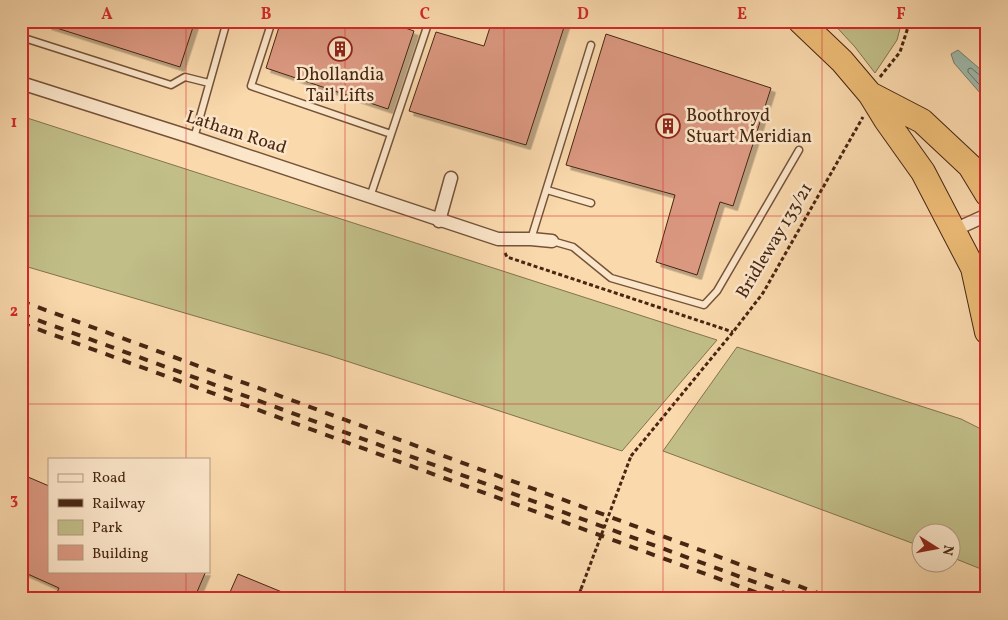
<svg xmlns="http://www.w3.org/2000/svg" width="1008" height="620" viewBox="0 0 1008 620" font-family="Vollkorn,serif">
	<style>
		.green { fill: #c1be88; stroke: #84724d }
		.water { fill: #9ebaac; stroke: #7b7f6e }
		.lines { fill: none; stroke-linecap: round; stroke-linejoin: round }
		.shore { stroke: #72705f; stroke-width: 1 }
		.building { fill: #db9881; stroke: #472612; filter: url(#shadow) }
		.lane-casing { stroke: #745339; stroke-width: 9 }
		.street-casing { stroke: #745339; stroke-width: 15 }
		.highway-casing { stroke: #472612; stroke-width: 26 }
		.path { stroke: #472612; stroke-width: 3; stroke-dasharray: 4 2.5; stroke-linecap: butt }
		.lane { stroke: #fce6ca; stroke-width: 6 }
		.street { stroke: #fce6ca; stroke-width: 12 }
		.highway { stroke: #edbc76; stroke-width: 24 }
		.rail { stroke: #472612; stroke-width: 4; stroke-dasharray: 9 9; stroke-linecap: butt }
		.path-bridge { stroke: #472612; stroke-width: 3; stroke-dasharray: 4 2.5; stroke-linecap: butt }
		.grid { fill: none; stroke: #d62828; stroke-width: 1; stroke-opacity: 0.55 }
		.labels { text-anchor: middle; dominant-baseline: central; stroke-width: 5; stroke-linejoin: round; paint-order: stroke }
		.poi-label { font-size: 18px; fill: #472612; stroke: #fce6ca }
		.street-label { font-size: 18px; fill: #472612; stroke: #fce6ca }
		.neatline { fill: none; stroke: #d62828; stroke-width: 2 }
		.grid-label { font-size: 16px; text-anchor: middle; font-weight: bold; fill: #d62828 }
	</style>
	<defs>
		<filter id="shadow"><feDropShadow dx="4.5" dy="4.5" stdDeviation="0" flood-color="#0004"/></filter>
	</defs>
	<rect width="100%" height="100%" fill="#fad9ad"/>
	<filter id="stains"><feTurbulence type="fractalNoise" baseFrequency=".004" numOctaves="4"/><feColorMatrix values="0 0 0 0 .2 0 0 0 0 .09 0 0 0 0 .02 0 0 0 .5 -.17"/></filter>
	<radialGradient id="worn" r=".72"><stop offset=".6" stop-color="#630" stop-opacity="0"/><stop offset="1" stop-color="#630" stop-opacity=".3"/></radialGradient>
	<path class="green" d="M831,21H902L897,40L875,73L855,47Z
		M21,116L717,340L622,451L328,355L21,265Z
		M737,347L961,419L987,432L986,571L951,557L950,532H920V546L663,451Z"/>
	<path class="water" d="M958,50L987,75V101L954,63L951,54Z"/>
	<g class="lines">
		<path class="shore" d="M987,78L982,77L971,68L968,69V72L987,93"/>
	</g>
	<path class="building" d="M48,21H195L180,67L47,25Z
		M281,21H385L414,31L388,109L266,68Z
		M492,21H566L526,145L409,111L436,32L484,46Z
		M606,34L771,88L733,206L720,202L697,275L656,262L675,195L566,165Z
		M21,474L49,486V571H206L194,599H54L59,588L21,571Z
		M238,574L299,599H227Z"/>
	<g class="lines">
		<g class="lane-casing">
			<path id="lane" d="M272,21L251,86L391,134
				M21,37L171,85L185,77L209,83
				M194,138L227,21
				M547,190L591,203
				M370,197L429,21
				M531,239L591,45
				M552,241L573,247L611,278L704,305L717,291L799,150"/>
		</g>
		<g class="street-casing">
			<path id="street" d="M21,83L194,138L498,239H531L552,241
				M439,221L451,178
				M954,230L987,215"/>
		</g>
		<g class="highway-casing">
			<path id="highway" d="M800,21L842,61L870,94L922,121L970,166L987,194
				M870,94L886,120L923,172L973,268L987,332"/>
		</g>
		<path class="path" d="M880,77L900,52L910,21
			M505,253L507,257L733,332
			M631,456L733,332L763,293L863,117
			M577,599L581,589"/>
		<use href="#lane" class="lane"/>
		<use href="#street" class="street"/>
		<use href="#highway" class="highway"/>
		<path class="rail" d="M21,301L834,599
			M21,314L801,599
			M21,323L774,599"/>
		<path class="path-bridge" d="M581,589L631,456"/>
	</g>
	<path class="grid" d="M186,21V459M345,21V599M504,21V599M663,21V599M822,21V599M21,216H987M21,404H987M186,571V599"/>
	<defs>
		<g id="building-ring" transform="scale(1.25)"><circle r="9.5" fill="#fce6ca" stroke="#8f2418" stroke-width="1.5"/><path d="M-4-6H4V6H1V3H-1V6H-4ZM-2.5-4.3h1.7v1.8h-1.7ZM.8-4.3h1.7v1.8H.8ZM-2.5-1h1.7V.8h-1.7ZM.8-1h1.7V.8H.8Z" fill="#8f2418"/></g>
	</defs>
	<g fill-rule="evenodd">
		<use href="#building-ring" x="340" y="49"/>
		<use href="#building-ring" x="668" y="126"/>
	</g>
	<g class="labels">
		<g class="poi-label">
			<text x="340" y="75">Dhollandia<tspan x="340" dy="21">Tail Lifts</tspan></text>
			<text x="686" y="116" text-anchor="start">Boothroyd<tspan x="686" dy="21">Stuart Meridian</tspan></text>
		</g>
		<g class="street-label">
			<text transform="translate(236 133) rotate(18)">Latham Road</text>
			<text transform="translate(775 241) rotate(-59)">Bridleway 133/21</text>
		</g>
	</g>
	<rect width="1008" height="620" fill="none" stroke="#fad9ad" stroke-width="55"/>
	<rect x="48" y="458" width="162" height="115" fill="#fce6ca" stroke="#b49980"/>
	<rect x="58" y="474" width="25" height="8" fill="#fce6ca" stroke="#b49980"/>
	<text x="92" y="482" font-size="15" fill="#472612">Road</text>
	<rect x="58" y="499" width="25" height="8" fill="#472612" stroke="#b49980"/>
	<text x="92" y="508" font-size="15" fill="#472612">Railway</text>
	<rect x="58" y="520" width="25" height="15" fill="#c1be88" stroke="#b49980"/>
	<text x="92" y="532" font-size="15" fill="#472612">Park</text>
	<rect x="58" y="545" width="25" height="15" fill="#db9881" stroke="#b49980"/>
	<text x="92" y="558" font-size="15" fill="#472612">Building</text>
	<g transform="translate(936 548) rotate(101)"><circle r="24" fill="#fce6ca" stroke="#b49980"/>
	<path d="M0-4L9 19L0 12L-9 19Z" fill="#8f2418"/>
	<text y="-8" font-size="14" font-weight="bold" text-anchor="middle" fill="#472612">N</text>
	</g>
	<rect x="28" y="28" width="952" height="564" class="neatline"/>
	<g class="grid-label">
		<text x="107" y="19">A</text>
		<text x="266" y="19">B</text>
		<text x="425" y="19">C</text>
		<text x="583" y="19">D</text>
		<text x="742" y="19">E</text>
		<text x="901" y="19">F</text>
		<text x="14" y="127">1</text>
		<text x="14" y="316">2</text>
		<text x="14" y="504">3</text>
	</g>
	<rect width="100%" height="100%" filter="url(#stains)"/>
	<rect width="100%" height="100%" fill="url(#worn)"/>
</svg>
